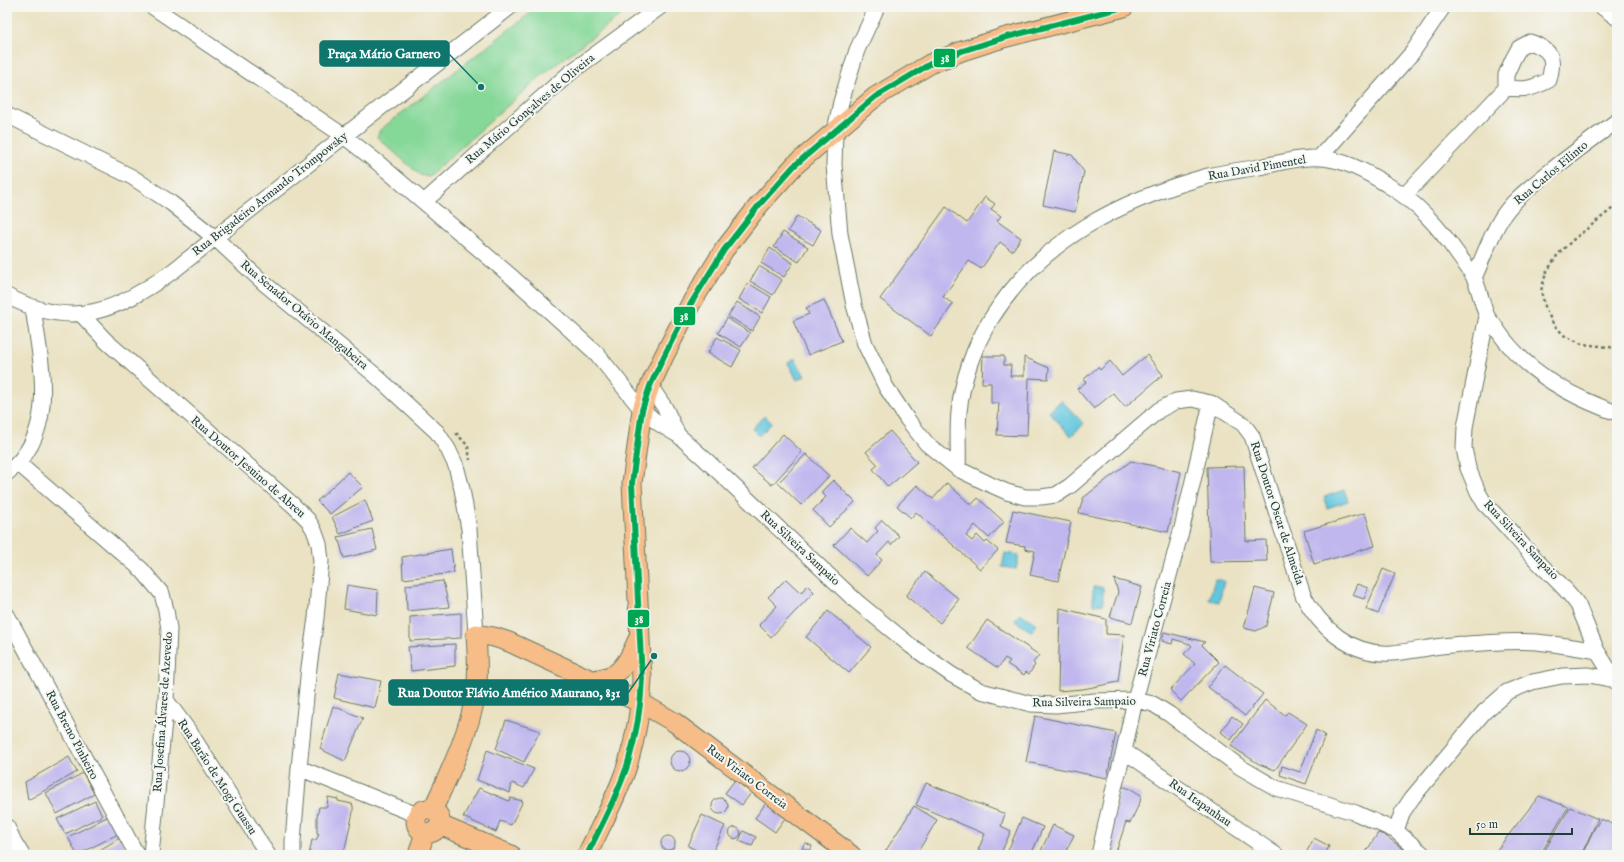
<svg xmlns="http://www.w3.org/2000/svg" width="1624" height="862" viewBox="0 0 1624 862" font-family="'IM FELL English',serif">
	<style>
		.green { fill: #86d899; stroke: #528a66 }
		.water { fill: #61c6df; stroke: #40828a }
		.building { fill: #c0b7ee }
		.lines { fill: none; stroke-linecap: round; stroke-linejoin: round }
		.minor-casing { stroke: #676; stroke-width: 17 }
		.major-casing { stroke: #676; stroke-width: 21 }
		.path { stroke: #676; stroke-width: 2.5; stroke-dasharray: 3 3; stroke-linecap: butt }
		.minor { stroke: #fff; stroke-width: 15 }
		.major { stroke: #f7bd88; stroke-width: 19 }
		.bus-1-casing { stroke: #f6f6f2; stroke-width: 9 }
		.bus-1 { stroke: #00a651; stroke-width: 6 }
		.labels { text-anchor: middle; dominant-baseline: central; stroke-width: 4; stroke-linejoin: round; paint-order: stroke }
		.street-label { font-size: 12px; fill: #1f3d34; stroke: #f6f6f2 }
		.leader { fill: none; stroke: #0f766e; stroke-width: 1.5 }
		.callout-dot { fill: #0f766e; stroke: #f6f6f2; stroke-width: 1.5 }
		.callout { fill: #0f766e; stroke: #0f766e; stroke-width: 1.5 }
		.callout-label { font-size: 13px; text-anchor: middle; font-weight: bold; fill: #fff }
		.line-badge { stroke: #f6f6f2; stroke-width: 1.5 }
		.badge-label { font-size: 11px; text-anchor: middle; font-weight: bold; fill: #fff }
	</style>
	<rect width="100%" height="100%" fill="#f6f6f2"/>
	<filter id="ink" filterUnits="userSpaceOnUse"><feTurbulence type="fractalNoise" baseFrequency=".025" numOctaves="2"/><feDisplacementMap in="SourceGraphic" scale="8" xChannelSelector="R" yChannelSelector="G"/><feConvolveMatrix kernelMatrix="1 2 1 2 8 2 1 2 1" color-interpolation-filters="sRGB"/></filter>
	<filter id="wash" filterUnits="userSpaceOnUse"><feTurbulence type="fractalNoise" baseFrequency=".012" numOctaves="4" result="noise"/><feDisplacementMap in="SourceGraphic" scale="16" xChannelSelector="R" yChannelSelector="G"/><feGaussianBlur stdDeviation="0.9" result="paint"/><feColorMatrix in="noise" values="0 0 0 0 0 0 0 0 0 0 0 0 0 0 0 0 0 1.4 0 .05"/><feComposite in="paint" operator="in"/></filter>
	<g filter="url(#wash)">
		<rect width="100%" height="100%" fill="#eae2c3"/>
		<path class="green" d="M538,7H632L542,75L428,177L420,175L377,137L380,130Z"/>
		<path class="water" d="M795,359L805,376L797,380L788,363Z
			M1061,400L1084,424L1071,436L1049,412Z
			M764,416L772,423L759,436L752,429Z
			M1344,490L1348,501L1327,508L1324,497Z
			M1005,553L1019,555L1016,569L1002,567Z
			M1215,579L1224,581L1219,602L1209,600Z
			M1093,587H1103V604L1093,605Z
			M1020,613L1037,624L1032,632L1015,621Z"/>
		<g id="blocks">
			<path class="building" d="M1054,151L1072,155L1084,172L1075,212L1043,205Z
				M985,197L995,204L991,209L1001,216L997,221L1021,238L1012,251L1000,242L981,269L969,261L943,297L953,304L931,336L880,299L946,207L967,223Z
				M797,216L821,230L813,245L788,231Z
				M783,232L808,247L799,262L774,247Z
				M770,248L793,263L784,277L761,263Z
				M759,266L782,280L773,295L750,281Z
				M748,283L771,297L762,313L739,299Z
				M824,300L842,341L808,355L793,321L809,314L806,308Z
				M737,302L760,317L752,331L728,316Z
				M727,318L750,333L741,347L718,333Z
				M717,337L741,350L732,367L708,353Z
				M1147,355L1163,375L1125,407L1113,393L1094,409L1077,389L1086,382L1083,380L1098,367L1100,370L1110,361L1122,376Z
				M983,356H1004V365H1011L1010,376H1024V357L1049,368L1048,379L1029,378L1027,436L997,435L999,403H991V383H982Z
				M890,431L917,462L888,487L873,469L878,465L866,452Z
				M783,434L802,452L772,485L752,468Z
				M806,454L829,476L801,505L778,483Z
				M1131,461L1181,472L1168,532L1079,513L1083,498Z
				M1244,466L1246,541L1266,540L1267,561L1210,562L1207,467Z
				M348,472L363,487L330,514L317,501Z
				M833,480L855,502L829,527L813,510L826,497L821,492Z
				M947,483L971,505L978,498L1004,522L989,538L975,525L966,536L972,541L977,535L985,543L987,541L998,550L980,569L916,512L911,518L897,506L917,485L933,499Z
				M365,500L373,521L340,534L332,517Z
				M1013,510L1071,522L1058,581L1030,575L1035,551L1025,549V546L1006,543Z
				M1365,513L1375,546L1314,564L1304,531Z
				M882,520L899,536L891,545L889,542L877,555L882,560L867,576L834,545L850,528L867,543L878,531L875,528Z
				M372,529L377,550L344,558L338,537Z
				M451,549L454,573L403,579L402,557Z
				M1383,569L1395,574L1378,614L1366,609Z
				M925,572L959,599L940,623L906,596Z
				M786,579L801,593L807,585L814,592L771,637L759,625L777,606L768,597Z
				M1114,579L1142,587L1132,623L1110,617L1118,592Z
				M443,581L449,607L407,611L406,585Z
				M1357,584L1368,588L1364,599L1352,595Z
				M347,585L378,590L377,615L344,609Z
				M1255,588L1274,593L1266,626L1256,631L1244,628Z
				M1060,608L1106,619V634L1124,635L1118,682L1083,689L1058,691Z
				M828,611L871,647L849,673L806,637Z
				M461,613V638L410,641V617Z
				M987,620L1039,655L1033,663L1035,665L1029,674L1026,672L1024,675L1007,664L1010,661L1005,658L998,668L968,648Z
				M1164,632L1205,642L1202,645L1219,662L1181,701L1170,690L1195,664L1184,654L1192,646L1190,644L1173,639L1172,644L1162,641Z
				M455,644V666L411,671L408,647Z
				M1225,665L1263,694L1245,716L1208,687Z
				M339,673L381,681L375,708L334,698Z
				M1265,700L1285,715L1288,712L1307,724L1275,770L1259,764L1231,746Z
				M333,706L363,718L345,761L320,749Z
				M1035,716L1116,733L1107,778L1026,762Z
				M1232,716L1243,724L1231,740L1221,732Z
				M506,720L540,731L524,762L496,749Z
				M1316,730L1325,735L1306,784L1280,775L1282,766L1300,772Z
				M487,750L534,769L524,788L512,783L510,793L477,780Z
				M670 761a10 10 0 1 1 20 0a10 10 0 1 1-20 0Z
				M69,757L77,772L28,800L25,782Z
				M83,773L94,794L57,814L46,793Z
				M735,780L751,793L742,805L725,793Z
				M926,783L1005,814L1001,826L1011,831L1000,855H986V854L978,850L985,834L916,805Z
				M1121,786L1131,789L1141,795L1140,802L1130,823L1126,822L1115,855H1103Z
				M479,788L509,801L510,798L523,801L511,825L500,821L496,832L463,817Z
				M1539,796L1568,807L1540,855H1493Z
				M328,797L338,799V801L352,804L353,806V812L345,848L343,852H330V855H309L312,840H316L319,834L317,833V817L319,807H327Z
				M712 806a8 8 0 1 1 16 0a8 8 0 1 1-16 0Z
				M95,801L102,816L65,834L57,819Z
				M766,803L785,818L775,832L755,818Z
				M914,806L937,820L916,855H890L885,852Z
				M1570,807L1598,819L1581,855H1542Z
				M702,815L725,826L711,855H706L688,846Z
				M109,816L118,834L77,855L68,837Z
				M1022,818L1043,827L1031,855H1006Z
				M1601,819L1617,826V855H1582L1594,829Z
				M1053,825L1074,835L1064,855H1039Z
				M729.5 833a5.5 5.5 0 1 1 11 0a5.5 5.5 0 1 1-11 0Z
				M743,831L756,837L752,846L739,841Z
				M1378,833L1384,835L1412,855H1364Z
				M661 843a7 7 0 1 1 14 0a7 7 0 1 1-14 0Z
				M120,838L129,855H91Z
				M1314,838L1329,846L1325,855H1305Z
				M805,843L812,846L810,851L802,848Z"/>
		</g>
	</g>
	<g filter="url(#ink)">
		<use href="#blocks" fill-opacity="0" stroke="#676" stroke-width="1"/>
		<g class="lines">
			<g class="minor-casing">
				<path id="minor" d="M153,7L344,136L377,162L513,278L597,354L642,410L658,423L678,435L706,460L856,601L911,646L952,675L981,691L1031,704L1056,705L1095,701L1135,700L1153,704L1169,714L1240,767L1276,788L1356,813L1396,831L1424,855
					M877,7L857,50L841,102L835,130L834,165L840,234L854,305L865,344L886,387L907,419L927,444L958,469L989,484L1007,492L1025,497H1041L1056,495L1070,486L1159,410L1176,401L1192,399L1211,403L1243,424L1252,436L1303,595C1320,628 1352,656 1392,653C1417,651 1442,644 1467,644C1490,643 1514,640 1537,642C1557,644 1578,648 1597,651
					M1602,7L1617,18
					M7,115L132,177L171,203L215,238L265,284L375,375L437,432L448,449L456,466L462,489L469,529L476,634
					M1319,158L1412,53L1443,7
					M1404,196L1506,88V75L1513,59L1519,48L1530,42C1552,50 1555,58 1549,80C1532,89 1525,90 1506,88
					M424,202L472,159L571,72L660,7
					M1474,278C1483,258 1490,237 1501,219C1511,202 1528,189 1544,176C1568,157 1592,139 1617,121
					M7,296C74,331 116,311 173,271L344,136L510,7
					M81,314L106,341L293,505L308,520L314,530L319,544L321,561L316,618L309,667L299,768L293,841V855
					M1487,316L1465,427L1464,448L1468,468L1478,492L1485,504C1504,523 1521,544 1540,564C1553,577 1567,589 1578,605L1597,651L1617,683
					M650,386L665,408L678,435
					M19,464L142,570L162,594L166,610L169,629L166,700L151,855
					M958,469C959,450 957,431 959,412C962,380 974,346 991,319C1040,240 1121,200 1208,176C1224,172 1242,170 1259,167C1283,162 1310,154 1334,160C1352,164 1370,174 1386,184C1417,202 1439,227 1459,256C1465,264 1472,272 1475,280C1480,291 1482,305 1487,316C1490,321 1495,326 1498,331C1526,372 1571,397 1617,413
					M7,473C59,433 41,364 33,308
					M7,615L137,855
					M166,700L191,734L268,855
					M1124,751L1276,855
					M299,768L417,815
					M7,827L14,842L22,855
					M1396,831L1402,813L1412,798L1484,712L1507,692L1532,682L1562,676L1589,675L1615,680
					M1099,855L1113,792L1124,751L1135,700L1182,528L1211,403"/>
			</g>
			<g class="major-casing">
				<path id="major" d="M594,680C601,679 609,677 615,674C627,666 633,650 639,637
					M433,809C450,772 469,733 476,693C479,674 477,653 476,634L494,637L509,642L641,703L674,722L851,855
					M416 821a12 12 0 1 1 24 0a12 12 0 1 1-24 0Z
					M440,825L511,855
					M418,855L425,832
					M587,855C601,825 618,795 628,763C636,736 641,707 642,679L632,483L642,410L650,386L664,356L690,305L724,250L759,205L794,166L875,97L930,64L962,51L1003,38L1124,7"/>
			</g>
			<path class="path" d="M1617,205L1574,239L1558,254L1546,273L1541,291L1546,310L1554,325L1565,336L1582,344L1617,348
				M456,433L468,446L470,460"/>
			<use href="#minor" class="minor"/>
			<use href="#major" class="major"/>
			<g class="bus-1-casing">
				<path id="bus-1" d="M587,855C601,825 618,795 628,763C636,736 641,707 642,679L632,483L642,410L650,386L664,356L690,305L724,250L759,205L794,166L875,97L930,64L962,51L1003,38L1124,7"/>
			</g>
			<use href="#bus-1" class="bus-1"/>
		</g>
	</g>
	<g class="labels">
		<g class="street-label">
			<text transform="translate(530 109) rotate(-40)">Rua Mário Gonçalves de Oliveira</text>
			<text transform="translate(1257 168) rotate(-10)">Rua David Pimentel</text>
			<text transform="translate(1551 173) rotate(-40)">Rua Carlos Filinto</text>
			<text transform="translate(270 194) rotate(-38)">Rua Brigadeiro Armando Trompowsky</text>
			<text transform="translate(304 315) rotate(40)">Rua Senador Otávio Mangabeira</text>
			<text transform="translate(248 467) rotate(41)">Rua Doutor Jesuino de Abreu</text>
			<text transform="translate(1277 513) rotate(72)">Rua Doutor Oscar de Almeida</text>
			<text transform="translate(1521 540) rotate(47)">Rua Silveira Sampaio</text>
			<text transform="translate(800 548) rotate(43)">Rua Silveira Sampaio</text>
			<text transform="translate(1155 629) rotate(-75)">Rua Viriato Correia</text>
			<text transform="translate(1084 702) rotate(-1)">Rua Silveira Sampaio</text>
			<text transform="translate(163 712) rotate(-86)">Rua Josefina Álvares de Azevedo</text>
			<text transform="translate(72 735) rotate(62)">Rua Breno Pinheiro</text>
			<text transform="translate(217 777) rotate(57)">Rua Barão de Mogi Guassu</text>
			<text transform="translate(747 777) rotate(37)">Rua Viriato Correia</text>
			<text transform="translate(1200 803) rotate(35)">Rua Itapanhau</text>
		</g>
	</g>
	<path class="leader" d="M481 87L449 54M654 656L628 693"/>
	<g class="callout-dot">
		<circle cx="481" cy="87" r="4"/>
		<circle cx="654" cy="656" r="4"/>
	</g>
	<g class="callout">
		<rect x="320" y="41" width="129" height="25" rx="4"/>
		<rect x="389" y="680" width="239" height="25" rx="4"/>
	</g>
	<g class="callout-label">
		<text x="384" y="58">Praça Mário Garnero</text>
		<text x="509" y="697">Rua Doutor Flávio Américo Maurano, 831</text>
	</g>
	<g class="line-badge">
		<rect x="933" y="48" width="23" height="20" rx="4" fill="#00a651"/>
		<rect x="673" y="306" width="23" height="20" rx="4" fill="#00a651"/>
		<rect x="627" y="609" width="23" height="19" rx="4" fill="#00a651"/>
	</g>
	<g class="badge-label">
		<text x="945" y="62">38</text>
		<text x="684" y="320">38</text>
		<text x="639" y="623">38</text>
	</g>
	<rect width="1624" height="862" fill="none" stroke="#f6f6f2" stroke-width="24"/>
	<path d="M1470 828v6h102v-6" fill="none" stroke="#1f3d34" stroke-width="2"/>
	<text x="1476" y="828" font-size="12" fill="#1f3d34" stroke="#f6f6f2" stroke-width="3" paint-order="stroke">50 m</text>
</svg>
